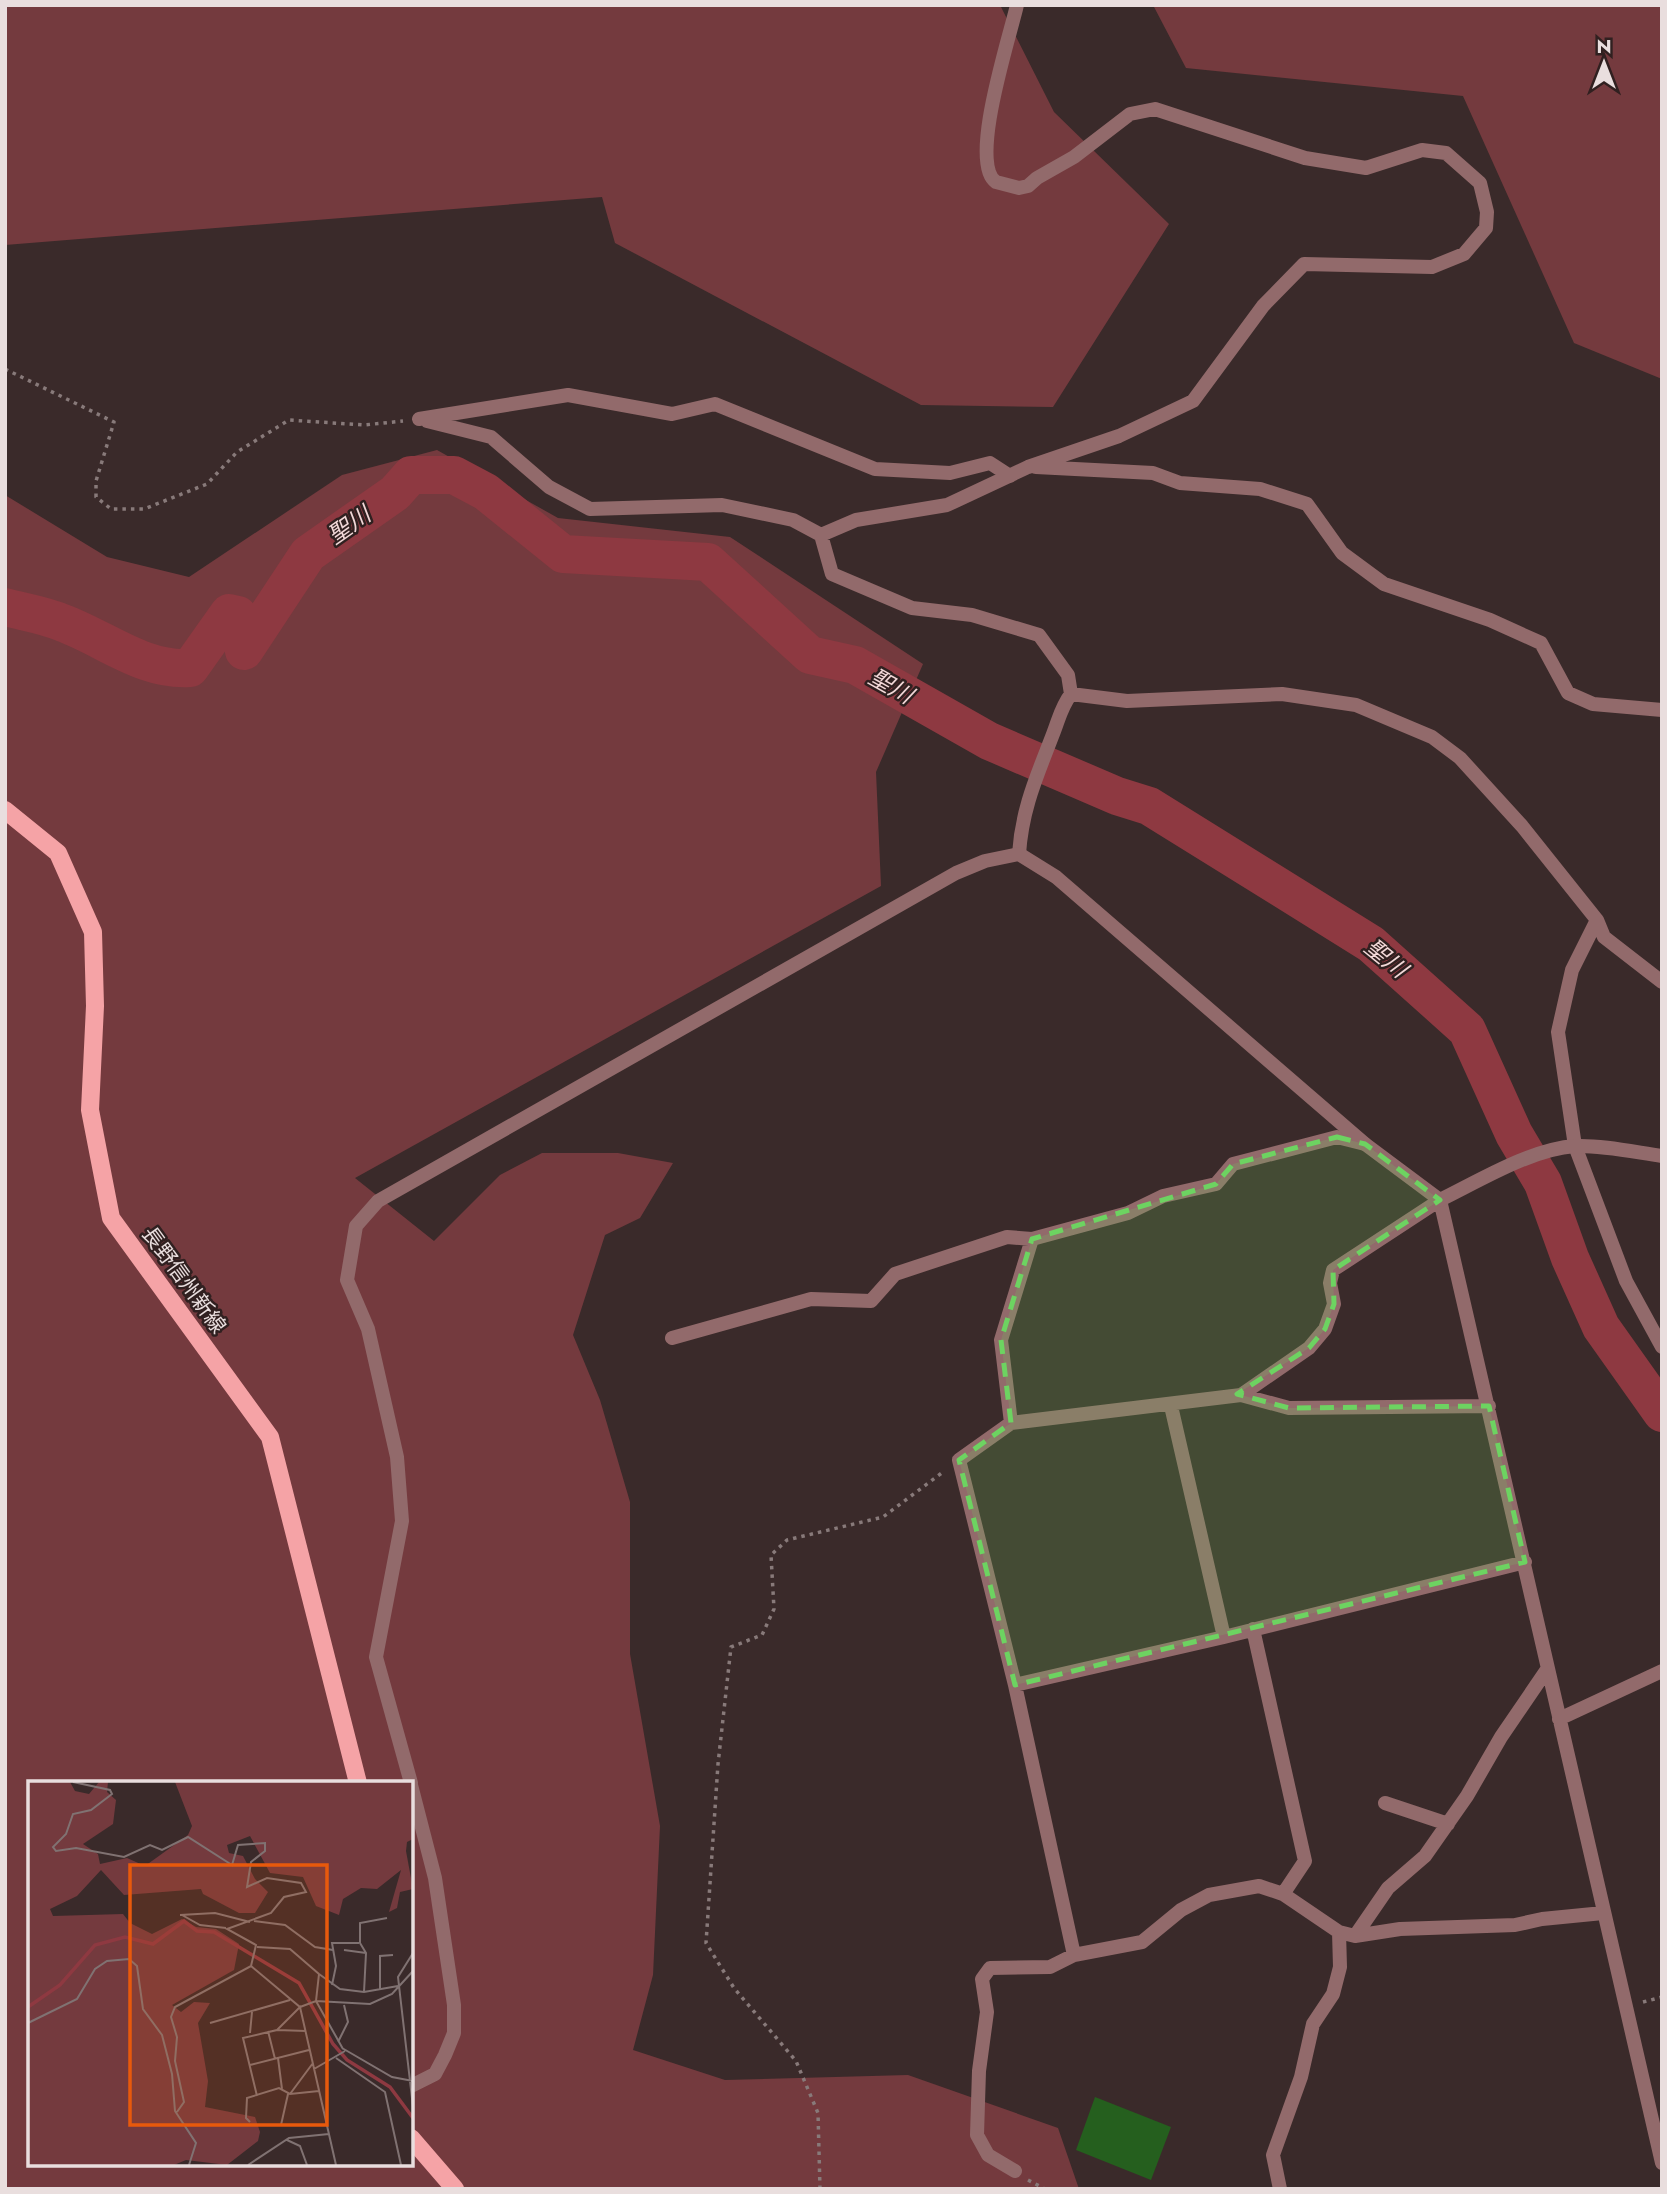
<svg xmlns="http://www.w3.org/2000/svg" width="1667" height="2194" viewBox="0 0 1667 2194" font-family="Jost,'Noto Sans JP',sans-serif">
	<style>
		.green { fill: #743a3e; fill-rule: evenodd }
		.lines { fill: none; stroke-linecap: round; stroke-linejoin: round }
		.river { stroke: #8e3941; stroke-width: 38 }
		.building { fill: #255f1e }
		.path { stroke: #887a7a; stroke-width: 3.5; stroke-dasharray: 3.5 5; stroke-linecap: butt }
		.minor { stroke: #926a6b; stroke-width: 14 }
		.tertiary { stroke: #926a6b; stroke-width: 14 }
		.primary { stroke: #f5a3a6; stroke-width: 18 }
		.marked { fill: #6dd361; fill-opacity: 0.2; stroke: #6dd361; stroke-width: 5; stroke-dasharray: 14 9; stroke-linejoin: round }
		.labels { text-anchor: middle; dominant-baseline: central; stroke-width: 5; stroke-linejoin: round; paint-order: stroke }
		.street-label { font-size: 21px; fill: #e9dede; stroke: #302020 }
		.water-label { font-size: 23px; font-style: italic; fill: #f2d8d8; stroke: #302020 }
		.inset-river { fill: none; stroke: #8e3941; stroke-width: 3.5 }
		.inset-road { fill: none; stroke: #807272; stroke-width: 2 }
		.view { fill: #e8590c; fill-opacity: 0.15; stroke: #e8590c; stroke-width: 3.5 }
		.inset-edge { fill: none; stroke: #e9dede; stroke-width: 3.5 }
	</style>
	<rect width="100%" height="100%" fill="#3a2a2a"/>
	<path class="green" d="M5,5H1000L1054,112L1169,224L1053,407L921,405L615,243L602,197L5,245Z
		M1153,5H1662V379L1574,343L1463,96L1186,68Z
		M437,450L558,518L730,537L923,664L876,772L881,886L355,1178L434,1241L500,1175L542,1153H618L673,1163L640,1218L605,1235L573,1335L600,1400L630,1502V1654L660,1826L653,1975L633,2050L725,2080L908,2075L1058,2128L1079,2189H5V495L107,557L189,577L342,475ZM30,1783H411V2164H30Z"/>
	<g class="lines">
		<path class="river" d="M5,607C24,612 45,615 63,623C106,639 143,671 190,668L229,613L238,615L244,651L308,554L395,493L411,475H454L486,492L563,554L708,562L810,655L855,665L989,741L1117,796L1149,806L1371,944L1467,1030L1514,1134L1543,1183L1570,1258L1601,1327L1662,1413"/>
	</g>
	<path class="building" d="M1095,2097L1171,2127L1151,2180L1076,2150Z"/>
	<g class="lines">
		<path class="path" d="M5,369L114,422L96,481V497L111,509H144L207,484L237,452L289,420L364,425L403,421
			M1643,2002L1662,1997
			M1028,2180L1045,2189
			M820,2189L818,2113L796,2061L734,1988L706,1943L718,1764L731,1647L762,1635L774,1609L771,1555L787,1540L883,1517L943,1472"/>
		<path class="minor" d="M1017,5C1010,36 968,164 996,182L1019,188L1028,186L1037,178L1074,157L1130,114L1155,109L1305,158L1366,168L1422,150L1446,153L1480,183L1487,212L1486,228L1464,254L1432,267L1304,264L1263,306L1193,401L1119,436L1028,467L947,505L856,520L821,535L832,574L912,608L972,615L1039,635L1068,675L1071,694C1061,707 1059,719 1053,734C1037,776 1022,808 1019,854
			M419,419L568,395L672,414L715,404L875,469L950,473L990,463L1010,476
			M427,421L491,437L549,487L590,509L722,505L793,520L821,535
			M1036,467L1153,473L1180,483L1260,489L1307,504L1342,553L1384,584L1490,620L1541,643L1568,693L1593,704L1662,710
			M1071,694L1127,701L1282,694L1356,705L1432,737L1460,758L1522,826L1597,920
			M1662,982L1604,937L1597,920L1572,970L1558,1032L1575,1146L1626,1281L1662,1347
			M672,1338L811,1299L871,1301L895,1274L1007,1237L1032,1239L1128,1213L1163,1196L1216,1184L1233,1164L1337,1137L1365,1144
			M1241,1395L1289,1408L1489,1406
			M1171,1406L1224,1637
			M1011,1423L1001,1340L1032,1239
			M1253,1629L1305,1861L1283,1894
			M1015,1685L1224,1637L1525,1562
			M1559,1719L1662,1671
			M1385,1803L1448,1824
			M1355,1936L1388,1888L1425,1856L1467,1796L1501,1737L1546,1671
			M1074,1955L1015,1685L959,1460L1011,1423L1241,1395L1309,1348L1325,1329L1334,1304L1330,1283L1333,1270L1440,1200L1662,2163
			M1015,2171L988,2155L977,2135L979,2071L987,2012L982,1979L990,1968L1050,1967L1074,1955L1142,1942L1181,1910L1209,1895L1259,1886L1283,1894L1339,1932L1355,1936L1400,1929L1515,1925L1542,1919L1603,1913
			M1280,2189L1273,2155L1301,2077L1313,2024L1333,1994L1340,1967L1339,1932"/>
		<path class="tertiary" d="M411,1783L376,1657L402,1521L397,1457L368,1329L347,1280L356,1226L378,1201L956,873L985,861L1019,854L1056,877L1365,1144L1440,1200C1479,1181 1531,1149 1575,1146C1603,1145 1634,1152 1662,1156
			M411,1785L435,1878L454,2005V2033L445,2055L435,2074L411,2086"/>
		<path class="primary" d="M5,810L58,853L93,932L95,1006L90,1110L111,1218L270,1437L358,1783
			M411,2138L455,2189"/>
	</g>
	<path class="marked" d="M1337,1137L1365,1144L1440,1200L1333,1270L1334,1304L1325,1329L1309,1348L1237,1394L1289,1408L1489,1406L1525,1562L1015,1685L959,1460L1011,1423L1001,1340L1032,1239L1216,1184L1233,1164Z"/>
	<g class="labels">
		<g class="street-label">
			<text transform="translate(184 1280) rotate(54)">長野信州新線</text>
		</g>
		<g class="water-label">
			<text transform="translate(349 525) rotate(-35)">聖川</text>
			<text transform="translate(891 686) rotate(29)">聖川</text>
			<text transform="translate(1386 958) rotate(39)">聖川</text>
		</g>
	</g>
	<g transform="translate(28 1781)">
		<rect width="385" height="385" fill="#3a2a2a"/>
		<path d="M0,1H42L47,10L61,13L71,1H80L79,11L88,19L85,43L55,63L70,73L72,83L99,77L117,85L160,54L164,45L147,1H385V58L379,61L378,70L385,108L372,111L369,127L361,131L373,89L349,108L333,107L315,118L311,134L288,125L275,96L242,92L222,55L199,64L201,72L215,75L227,98L240,111L227,132H211L175,113L173,108L96,114L73,89L49,115L22,128L25,135L95,133L102,142L124,153L154,138L168,146L188,148L211,163L206,189L144,224L153,231L166,221L182,222L170,242L180,300L177,326L227,336L232,351L230,360L199,384L158,379L146,384H0Z" fill="#743a3e"/>
		<path class="inset-river" d="M0,226L32,204L67,164L97,156L125,163L156,140L169,150L186,151L271,202L305,263L319,279L362,306L385,337"/>
		<path class="inset-road" d="M45,1L82,9L84,13L63,29L45,33L38,53L25,66L28,70L48,67L96,76L122,64L134,69L160,56L204,84L210,64L237,62V70L223,81L219,106L239,97L273,102L278,111L256,116L243,132L199,148L228,164L223,185M152,134L187,132L222,141M154,134L172,144L198,147M226,140L257,144L287,166L305,169M229,166L262,168L291,193M316,169L338,172M385,172L370,196L385,326M304,204L308,185L304,162H331M352,209V175L365,174M336,211L338,172L332,162V142L359,137M0,242L49,218L67,188L79,180L101,178L109,185L115,228L134,254L144,293L147,330L168,362L161,384M182,242L262,219M249,249L278,250M240,250L247,278M222,252L224,231M310,261L320,241L316,224M314,267L364,296L385,300M315,268L288,220L291,193L312,208L336,211L370,205M250,277L254,308M308,277L357,311L373,384M222,284L281,269M286,288L317,270M262,313L285,282M229,315L215,257L249,249L272,226L308,384M149,331L156,321L147,280L149,256L143,236L147,226L223,185L272,226L288,220L342,223L364,213L385,190M222,341L218,337L219,317L251,307L262,313L291,310M253,344L260,313M259,359L272,365L279,384M220,384L261,357L301,353"/>
		<path class="view" d="M102,84H299V344H102Z"/>
		<rect width="385" height="385" class="inset-edge"/>
	</g>
	<rect width="1667" height="2194" fill="none" stroke="#e9dede" stroke-width="14"/>
	<g transform="translate(1604 63)" stroke="#302020" stroke-width="5" paint-order="stroke">
	<path d="M0-5L12 26L0 18L-12 26Z" fill="#e9dede"/>
	<text y="-10" font-size="19" font-weight="bold" text-anchor="middle" fill="#e9dede">N</text>
	</g>
</svg>
